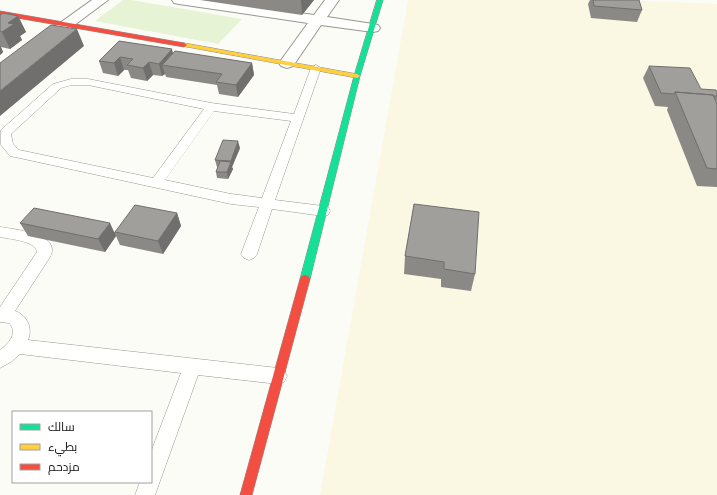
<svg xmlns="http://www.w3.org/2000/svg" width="717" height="495" viewBox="0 0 717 495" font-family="Literata,Cairo,serif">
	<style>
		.farmland { fill: #faf8e3 }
		.green { fill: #e6f4d5 }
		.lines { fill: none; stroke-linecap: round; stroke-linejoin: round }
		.lane-casing { stroke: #979795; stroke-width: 1 }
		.street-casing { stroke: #979795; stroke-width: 2 }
		.fast-casing { stroke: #8d8d8b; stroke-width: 1 }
		.slow-casing { stroke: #8d8d8b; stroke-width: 1 }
		.jam-casing { stroke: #8d8d8b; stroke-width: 1 }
		.lane { fill: #fffffe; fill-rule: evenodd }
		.street { fill: #fffffe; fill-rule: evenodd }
		.fast { fill: #16e098; fill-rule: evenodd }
		.slow { fill: #ffcf43; fill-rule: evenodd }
		.jam { fill: #f24e42; fill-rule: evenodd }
		.wall { fill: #8a8986 }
		.shaded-wall { fill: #706f6d }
		.building { fill: #a09f9c; stroke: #706f6d }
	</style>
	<rect width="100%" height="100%" fill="#fcfcf7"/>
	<path class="farmland" d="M408,0H625L717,4V495H320Z"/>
	<path class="green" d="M123,0H131L242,19L218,44L95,21Z"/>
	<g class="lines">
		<g class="lane-casing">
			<path id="lane" d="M316,65L321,68L275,200L323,206L328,207L330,211L328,215L323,216L272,209L257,254L254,258L249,260L244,258L241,254L259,207L231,204L15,157L10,156L1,145V130L53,84L71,79H88L211,103L294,114L311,68ZM72,85H88L204,109L153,178L19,150L13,144L11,134L61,88ZM214,111L291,121L262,198L231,194L165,180Z
				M0,227C13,229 63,234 50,257L15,311C27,315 33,328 28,340L278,368L284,370L287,376L284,382L278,384L198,375L155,495H135L140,482H151V452L181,373L20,354L11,362L0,368V350C8,344 19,333 9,323L0,322V307L37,252C36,241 10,239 0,237Z"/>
		</g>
		<g class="street-casing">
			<path id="street" d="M92,0H108L6,76L0,78V66Z
				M172,0H208L314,15L325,0H339L327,17L373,24L378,25L380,28L378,31L373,32L321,25L293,66L287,68L281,66L279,63L308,23L179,4L174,3Z"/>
		</g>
		<g class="fast-casing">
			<path id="fast" d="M377,0H383L360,76L310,279L308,282H302L300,279L354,76Z"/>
		</g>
		<g class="slow-casing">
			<path id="slow" d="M184,43L357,74L360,76L357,78L182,46V44Z"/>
		</g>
		<g class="jam-casing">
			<path id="jam" d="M0,11L184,43L187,45L184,47L0,15Z
				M305,275L308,276L310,279L252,495H240L300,279L302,276Z"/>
		</g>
		<use href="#lane" class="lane"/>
		<use href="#street" class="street"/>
		<use href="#fast" class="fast"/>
		<use href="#slow" class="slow"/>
		<use href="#jam" class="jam"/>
	</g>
	<path class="wall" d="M200,0H314L302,15Z
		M590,0H639L642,10L637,22L591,18L588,4Z
		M0,15L18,16L26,32L20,36L22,40L10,49L1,47L3,52L0,55Z
		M119,41L173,53L252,63L254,75L238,97L219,94L217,85L166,77L165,74L162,76L153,75L147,81L131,78L128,70H124L118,76L103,73L99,61Z
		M649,66L701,89L717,92V101L716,102L717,104V187L697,186L667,110L668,107L655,106L643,78Z
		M240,148L232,167L233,169L228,179L217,178L216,172L218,167H217L215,160Z
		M414,204L475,274L471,291L441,287V279L404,274L405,256Z
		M177,213L181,226L163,254L120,245L116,236L105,252L28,236L20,223L115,232Z"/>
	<path class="shaded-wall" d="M301,0H314L302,15Z
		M18,16L26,32L20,36L22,40L10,49L2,32L8,23Z
		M77,29L84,46L0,116V91Z
		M0,45L3,52L0,55Z
		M172,49L175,62L162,65L165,74L162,76L159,64Z
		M120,57L124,70L118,76L114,63Z
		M149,62L153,75L147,81L143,68Z
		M252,63L254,75L238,97L236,85Z
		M238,141L240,148L232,167L233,169L228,179L227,172L231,163V161Z
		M177,213L181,226L163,254L158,241Z
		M110,223L116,236L105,252L98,239Z"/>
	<path class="building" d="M593,0H639L642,10L594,6Z
		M3,13L18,16L8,23L14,24L2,32L0,31V15Z
		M51,25L77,29L0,91V63Z
		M119,41L172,49L159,64L149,62L143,68L127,65L133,59L120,57L114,63L99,61Z
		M175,51L252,63L236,85L216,82L222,74L162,65Z
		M649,66L690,68L701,89L716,90L717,92V96H713V95L675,92L674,94L661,93Z
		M675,92L713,95L717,104V169L707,168Z
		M223,140L238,141L231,161L215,160Z
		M220,161L231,162L227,172H216Z
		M414,204L479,212L475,274L444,269V262L405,256Z
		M135,205L177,213L158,241L115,232Z
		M34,208L110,223L98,239L20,223Z"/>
	<rect x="12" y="411" width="140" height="72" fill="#ffffff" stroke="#a0a0a0"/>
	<rect x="20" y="424" width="20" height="6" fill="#16e098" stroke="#a0a0a0"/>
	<text x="48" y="431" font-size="12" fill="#111111">سالك</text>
	<rect x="20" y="444" width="20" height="6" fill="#ffcf43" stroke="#a0a0a0"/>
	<text x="48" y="451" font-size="12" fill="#111111">بطيء</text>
	<rect x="20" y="464" width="20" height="6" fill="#f24e42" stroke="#a0a0a0"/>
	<text x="48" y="471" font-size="12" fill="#111111">مزدحم</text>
</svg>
